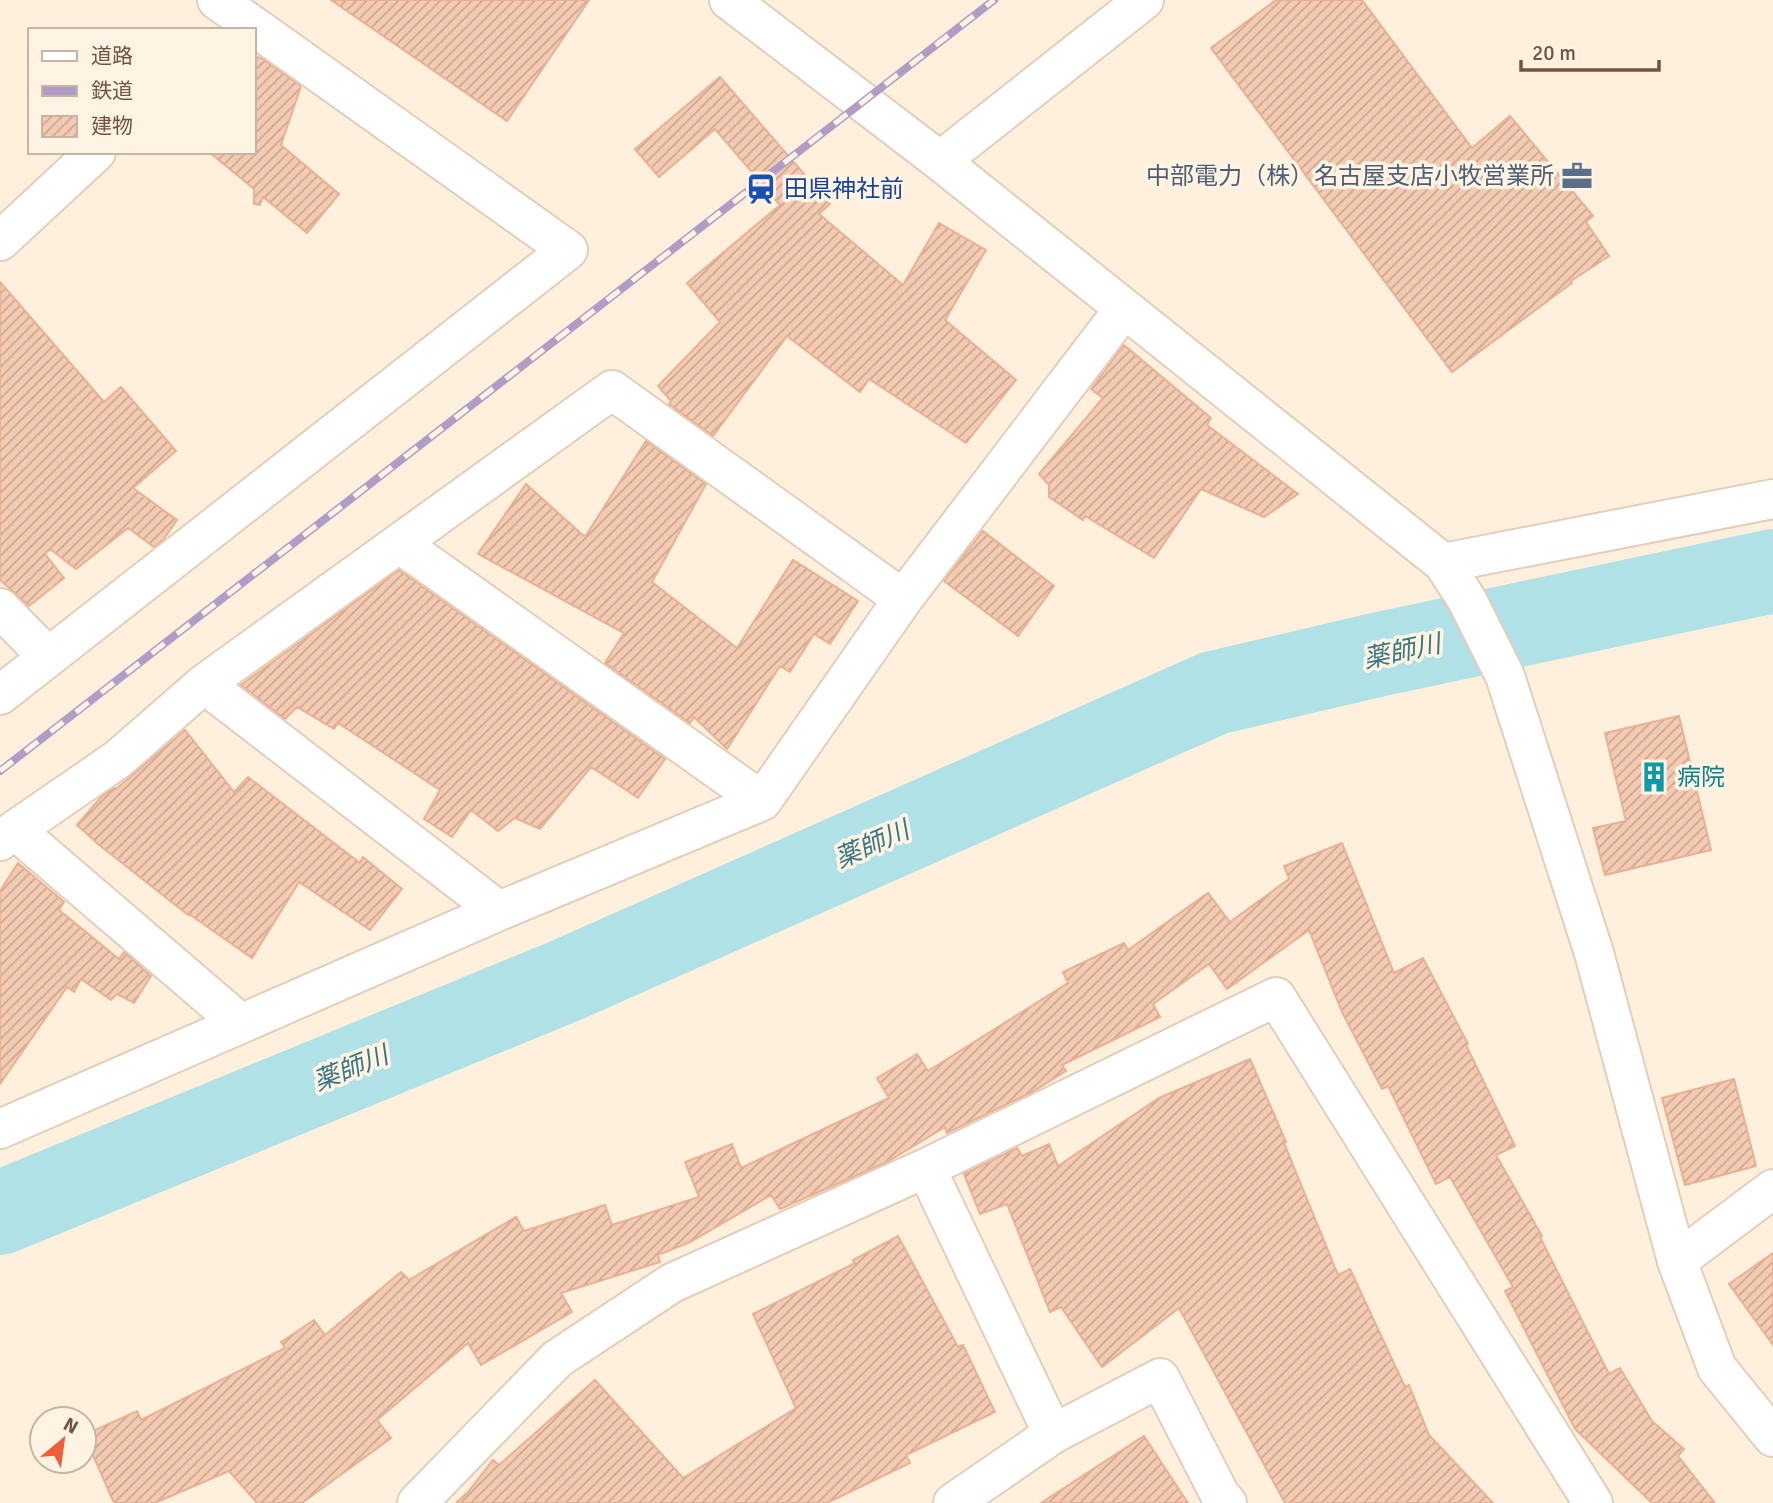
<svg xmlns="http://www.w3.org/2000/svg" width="1773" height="1503" viewBox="0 0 1773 1503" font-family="Signika,'Noto Sans JP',sans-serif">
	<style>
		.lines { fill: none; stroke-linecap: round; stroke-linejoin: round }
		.river { stroke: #b0e1e7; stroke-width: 84 }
		.building { fill: url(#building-hatch); stroke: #e8b192; stroke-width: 2 }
		.minor-casing { stroke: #e3cdbb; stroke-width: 42 }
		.tertiary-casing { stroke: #e3cdbb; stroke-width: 42 }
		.minor { stroke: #fff; stroke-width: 38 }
		.tertiary { stroke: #fff; stroke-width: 38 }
		.rail-casing { stroke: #b19cc6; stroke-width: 8 }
		.rail { stroke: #fff4e4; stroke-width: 5; stroke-dasharray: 16; stroke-linecap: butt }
		.labels { text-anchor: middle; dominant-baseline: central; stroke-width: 7; stroke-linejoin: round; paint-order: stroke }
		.service-label { font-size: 24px; fill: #4e5e75; stroke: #fff4e4; text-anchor: end }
		.transit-label { font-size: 24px; fill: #164399; stroke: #fff4e4; text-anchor: start }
		.culture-label { font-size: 24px; fill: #0d838f; stroke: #fff4e4; text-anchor: start }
		.water-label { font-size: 26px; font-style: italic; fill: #3b7782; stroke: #fff4e4 }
	</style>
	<defs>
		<pattern id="building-hatch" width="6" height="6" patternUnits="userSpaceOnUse" patternTransform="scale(1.75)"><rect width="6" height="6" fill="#f4cbb2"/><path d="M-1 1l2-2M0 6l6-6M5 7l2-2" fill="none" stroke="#caa792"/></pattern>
	</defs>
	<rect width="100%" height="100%" fill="#fef0dc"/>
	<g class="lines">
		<path class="river" d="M0,1213L567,980L1214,693L1376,655L1773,571"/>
	</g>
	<path class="building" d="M331,0H589L507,121Z
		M1276,0H1362L1472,148L1510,116L1593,216L1586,222L1609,256L1571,281L1572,283L1452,372L1211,48Z
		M254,56L263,59L301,86L281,145L339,194L307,233L263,197L260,205L254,204V189L209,152H254Z
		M720,77L830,204L819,214L903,285L939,223L986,250L945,320L1016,380L966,443L869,379L860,392L787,336L713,436L669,404L671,401L658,386L720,322L687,283L780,205L715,129L659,177L635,149Z
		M0,282L104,402L121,387L176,451L133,488L177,520L163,540L154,547L128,528L76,569L50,549L45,554L64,578L29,606L0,580Z
		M1124,345L1211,418L1207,425L1298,494L1264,517L1201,489L1154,558L1085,516L1083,520L1049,497V485L1039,474L1103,398L1091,389Z
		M646,441L706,484L652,582L737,648L793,560L858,601L830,644L814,634L790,672L780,666L727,749L694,717L690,723L605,663L624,633L478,554L526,484L585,537Z
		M983,531L1054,586L1018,636L944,581Z
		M399,570L665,759L638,798L591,767L540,829L515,818L498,831L471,810L452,837L424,819L440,790L338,723L334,729L297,707L285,719L241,685Z
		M1679,716L1711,850L1605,875L1593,828L1626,821L1605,733Z
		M185,730L234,792L248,777L360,863L363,857L402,889L370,930L299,882L252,958L189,914L188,915L98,844L77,825L101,797L114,788L116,789Z
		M1342,843L1394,973L1423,958L1468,1044L1466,1045L1515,1146L1496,1155L1542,1236L1540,1237L1609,1374L1620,1368L1652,1421L1684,1449L1678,1456L1715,1503H1652L1575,1429L1505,1291L1513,1287L1450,1177L1436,1184L1388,1086L1382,1089L1342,1012L1309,930L1227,989L1209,964L1153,1004L1160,1017L1062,1065L1066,1071L1032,1092L947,1133L945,1127L887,1162L780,1209L771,1195L690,1242L658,1255L660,1262L561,1293L572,1312L481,1365L468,1343L377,1420L391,1438L302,1503H257L229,1471L155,1503H114L84,1435L137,1411L141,1420L285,1348L281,1342L314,1320L325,1335L401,1272L409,1280L516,1217L524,1231L605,1205L612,1225L699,1197L685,1162L732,1144L741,1168L889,1098L877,1078L917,1054L928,1071L1068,983L1063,972L1124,943L1128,950L1208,893L1230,922L1289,879L1284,866Z
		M18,863L64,902L59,910L119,959L124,952L151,976L134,1003L117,994L111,1000L81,979L74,992L67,987L0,1084V891Z
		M1250,1059L1286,1142L1284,1143L1338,1275L1350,1269L1405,1387L1409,1385L1429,1435L1493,1503H1285L1179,1308L1102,1367L1061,1307L1050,1312L1007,1204L980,1214L964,1174L1017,1148L1022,1156L1049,1144L1058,1166L1159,1098Z
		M1734,1079L1756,1166L1685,1185L1662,1098Z
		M898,1236L958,1347L963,1345L995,1412L906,1455L910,1463L827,1503H456L468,1492L493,1460L499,1465L595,1380L683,1478L796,1408L753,1314L855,1263L853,1260Z
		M1773,1253V1345L1729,1284Z
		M1144,1436L1188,1503H1041Z"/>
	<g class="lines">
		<g class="minor-casing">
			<path id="minor" d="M940,161L1144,0
				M0,241L96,152
				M400,544L762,801
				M1443,563L1773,499
				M0,608L48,657
				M204,684L499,911
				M0,695L568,250L217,0
				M15,830L118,759L204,684L612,390L903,599
				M0,841L15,830L240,1023
				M0,1129L499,911L762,801L903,599L1124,309
				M926,1168L1053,1434
				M1677,1261L1773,1189
				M417,1503L557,1359L672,1283L926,1168L1276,997L1593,1503
				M953,1503L1053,1434L1160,1378L1220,1495L1227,1503"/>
		</g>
		<g class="tertiary-casing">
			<path id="tertiary" d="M729,0L940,161L1443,563L1467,600L1505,676L1594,953L1677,1261L1717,1368L1773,1437"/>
		</g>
		<use href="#minor" class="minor"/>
		<use href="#tertiary" class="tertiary"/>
		<g class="rail-casing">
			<path id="rail" d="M0,771L994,0"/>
		</g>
		<use href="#rail" class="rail"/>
	</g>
	<defs>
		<g id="office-bare" transform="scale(2.415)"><path d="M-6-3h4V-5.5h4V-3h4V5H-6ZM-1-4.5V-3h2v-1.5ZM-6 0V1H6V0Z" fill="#5c6f8a" stroke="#fff4e4" stroke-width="2.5" paint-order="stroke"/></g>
		<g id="station-bare" transform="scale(2.415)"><path d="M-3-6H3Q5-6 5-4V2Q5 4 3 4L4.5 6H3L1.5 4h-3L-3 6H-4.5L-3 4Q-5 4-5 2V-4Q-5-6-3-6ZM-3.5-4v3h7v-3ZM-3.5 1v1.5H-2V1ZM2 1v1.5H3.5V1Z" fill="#1a4fb4" stroke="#fff4e4" stroke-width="2.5" paint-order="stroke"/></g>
		<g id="building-bare" transform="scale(2.415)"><path d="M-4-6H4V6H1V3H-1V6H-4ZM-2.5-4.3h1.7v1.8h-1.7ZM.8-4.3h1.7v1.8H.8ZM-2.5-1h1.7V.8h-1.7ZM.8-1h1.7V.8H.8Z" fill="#0f9aa8" stroke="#fff4e4" stroke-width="2.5" paint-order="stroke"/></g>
	</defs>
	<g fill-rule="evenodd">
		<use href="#office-bare" x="1577" y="176"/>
		<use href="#station-bare" x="761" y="189"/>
		<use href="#building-bare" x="1654" y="777"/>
	</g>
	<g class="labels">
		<g class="service-label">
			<text x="1554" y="176">中部電力（株）名古屋支店小牧営業所</text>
		</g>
		<g class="transit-label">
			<text x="784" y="189">田県神社前</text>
		</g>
		<g class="culture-label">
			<text x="1677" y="777">病院</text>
		</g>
		<g class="water-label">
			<text transform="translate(1402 652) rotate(-12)">薬師川</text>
			<text transform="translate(872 845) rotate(-24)">薬師川</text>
			<text transform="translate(351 1069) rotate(-22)">薬師川</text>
		</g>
	</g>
	<rect x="28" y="28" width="228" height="126" fill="#fff4e4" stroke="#c7b4a4" stroke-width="2"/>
	<rect x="42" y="51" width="35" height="10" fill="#ffffff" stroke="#c7b4a4" stroke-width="2"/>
	<text x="91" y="63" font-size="21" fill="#735444">道路</text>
	<rect x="42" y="86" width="35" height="10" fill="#b19cc6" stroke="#c7b4a4" stroke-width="2"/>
	<text x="91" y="98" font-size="21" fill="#735444">鉄道</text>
	<rect x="42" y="116" width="35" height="21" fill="url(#building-hatch)" stroke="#c7b4a4" stroke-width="2"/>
	<text x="91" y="133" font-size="21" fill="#735444">建物</text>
	<g transform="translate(63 1440) rotate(29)"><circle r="33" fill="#fff4e4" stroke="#c7b4a4" stroke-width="2"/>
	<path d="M0-5L12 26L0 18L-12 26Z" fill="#f05d38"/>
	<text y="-10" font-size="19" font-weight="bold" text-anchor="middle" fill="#735444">N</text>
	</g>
	<path d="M1521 60v10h138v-10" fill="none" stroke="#735444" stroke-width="3.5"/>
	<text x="1532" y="60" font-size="21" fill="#735444" stroke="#fff4e4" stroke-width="5" paint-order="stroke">20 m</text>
</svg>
